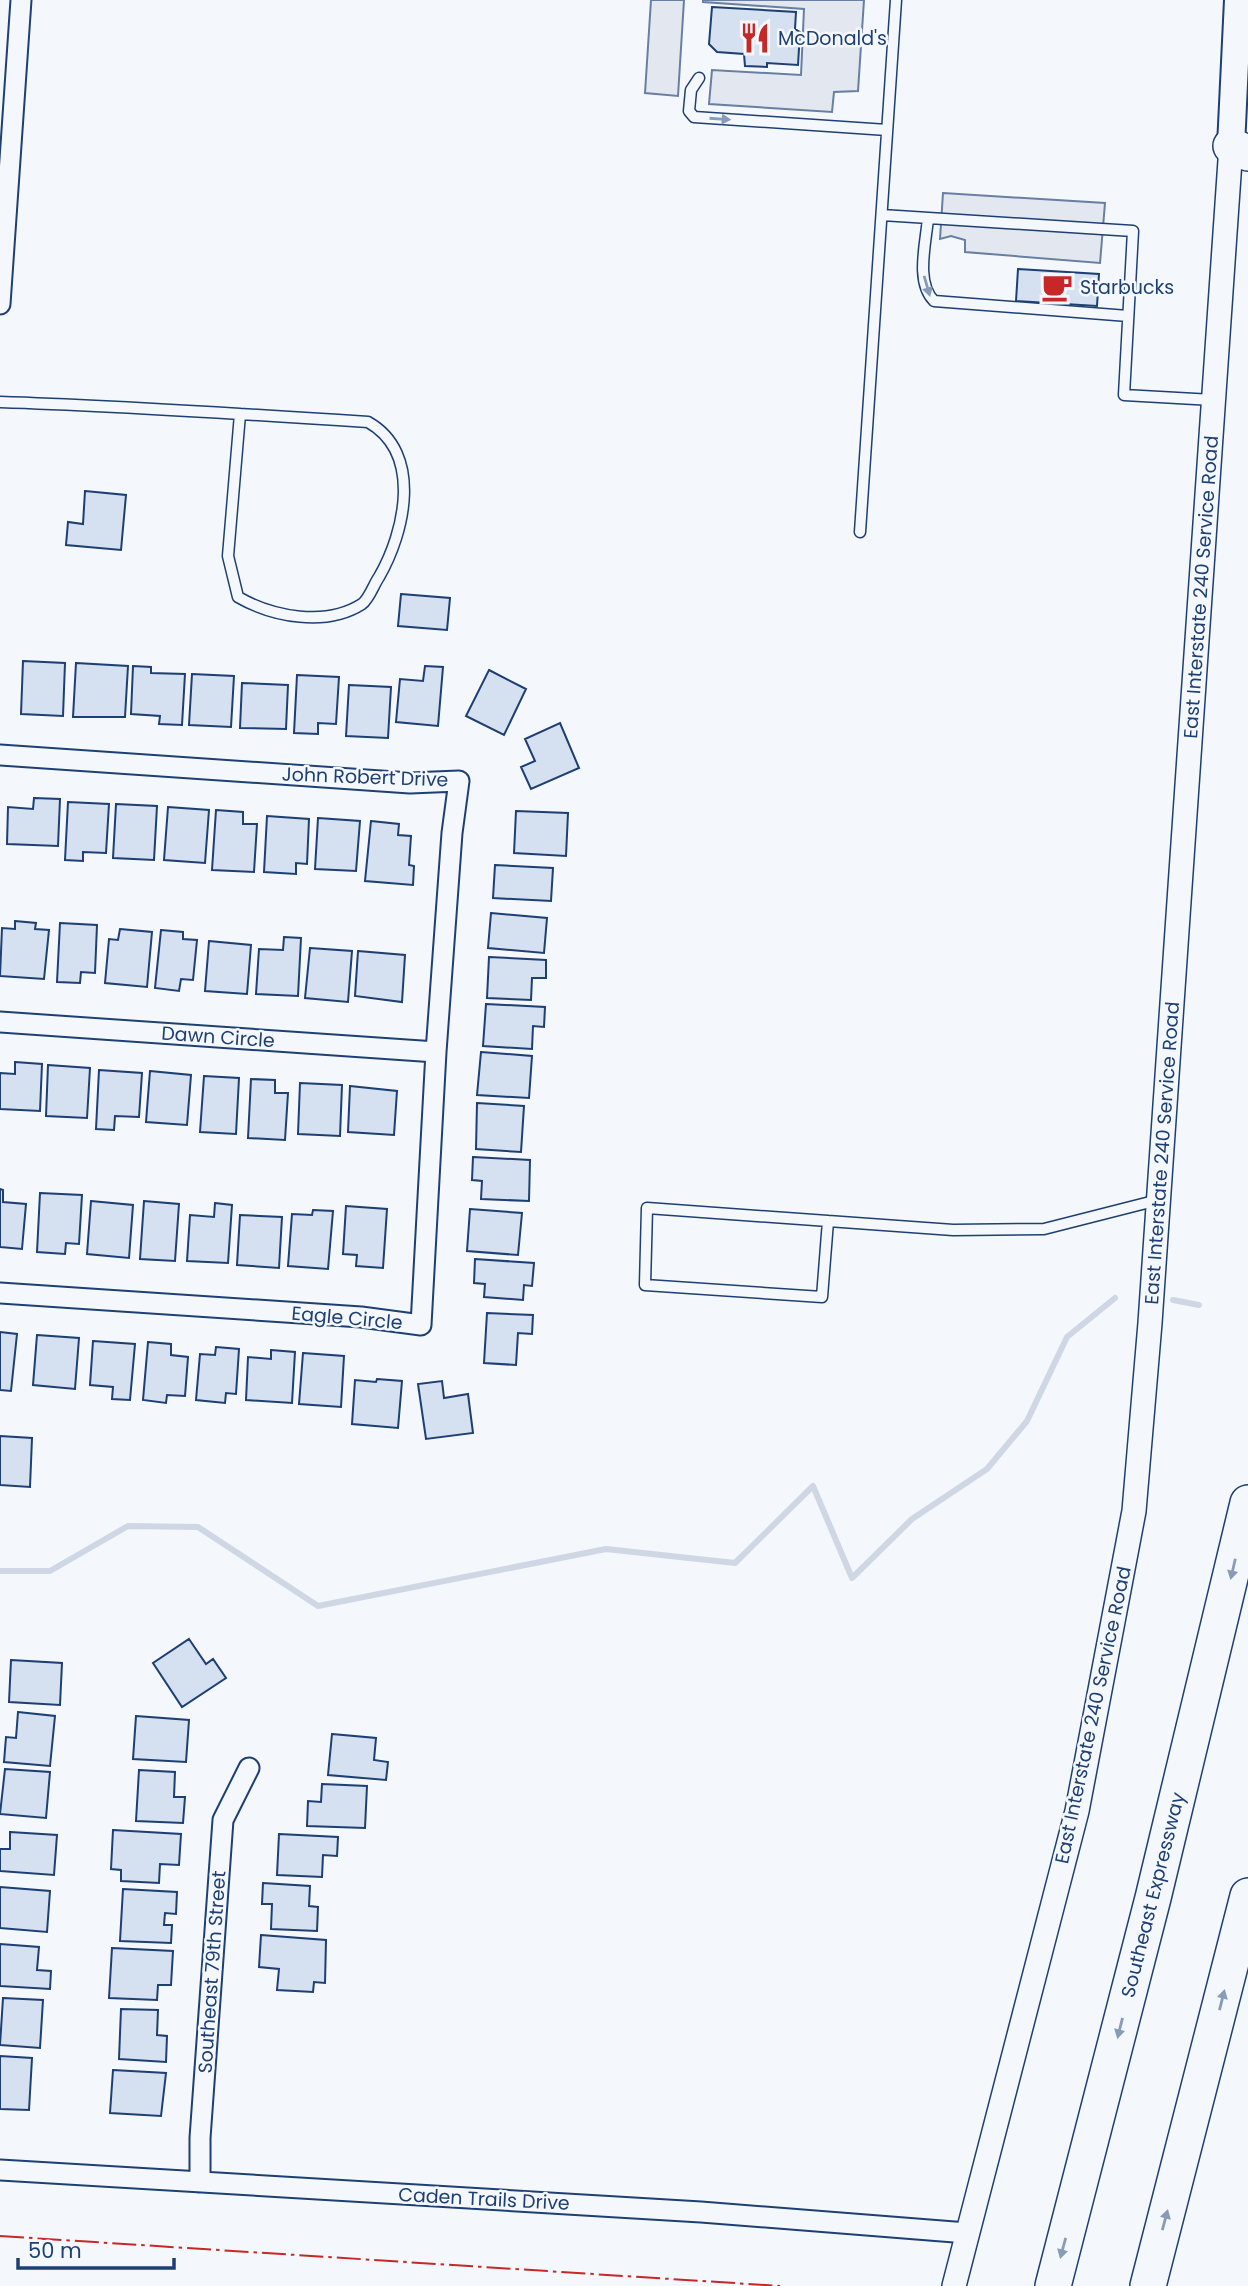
<svg xmlns="http://www.w3.org/2000/svg" width="1248" height="2286" viewBox="0 0 1248 2286" font-family="Poppins,sans-serif">
	<style>
		.parking { fill: #e3e8f0; stroke: #687fa3; stroke-width: 2 }
		.lines { fill: none; stroke-linecap: round; stroke-linejoin: round }
		.stream { stroke: #cfd7e4; stroke-width: 6 }
		.building { fill: #d5e0f0; stroke: #1d3f73; stroke-width: 2 }
		.service-casing { stroke: #1d3f73; stroke-width: 13 }
		.minor-casing { stroke: #1d3f73; stroke-width: 23 }
		.tertiary-casing { stroke: #1d3f73; stroke-width: 26 }
		.secondary-casing { stroke: #1d3f73; stroke-width: 30 }
		.motorway-casing { stroke: #1d3f73; stroke-width: 38 }
		.service { stroke: #f4f7fb; stroke-width: 10 }
		.minor { stroke: #f4f7fb; stroke-width: 19 }
		.tertiary { stroke: #f4f7fb; stroke-width: 23 }
		.secondary { stroke: #f4f7fb; stroke-width: 26 }
		.motorway { stroke: #f4f7fb; stroke-width: 35 }
		.power { stroke: #c62828; stroke-width: 2; stroke-dasharray: 24 5 3.5 5; stroke-linecap: butt }
		.oneway { fill: #889bb7 }
		.labels { text-anchor: middle; dominant-baseline: central; stroke-width: 5; stroke-linejoin: round; paint-order: stroke }
		.poi-label { font-size: 19px; fill: #1d3f73; stroke: #f4f7fb; text-anchor: start }
		.street-label { font-size: 19px; fill: #1d3f73; stroke: #f4f7fb }
	</style>
	<rect width="100%" height="100%" fill="#f4f7fb"/>
	<path class="parking" d="M651,0H684L678,96L645,93Z
		M703,0H864L858,91L834,92L832,112L709,104L712,70L801,75L804,9L703,2Z
		M943,193L1105,203L1100,263L965,252V240L951,236L940,239Z"/>
	<g class="lines">
		<path class="stream" d="M1173,1300L1199,1305
			M0,1571H50L128,1526L198,1527L318,1606L606,1549L735,1563L813,1486L852,1578L912,1519L987,1469L1027,1421L1067,1337L1115,1298"/>
	</g>
	<path class="building" d="M712,7L796,12L795,29L800,32L798,65L767,63V67L745,66L744,54L717,52L709,44Z
		M1018,269L1099,274L1097,306L1016,301Z
		M85,491L126,495L121,550L66,545L68,522L83,524Z
		M401,594L450,598L447,630L398,626Z
		M23,661L65,663L63,716L21,714Z
		M76,663L128,666L125,717H73Z
		M133,666L151,667V673L185,674L182,725L159,724L160,716L131,714Z
		M425,666L443,667L438,726L396,722L400,679L423,681Z
		M489,670L526,689L504,735L466,716Z
		M192,674L234,676L231,727L189,725Z
		M297,675L339,677L336,724L318,723V734L294,733Z
		M242,683L288,685L286,729L240,728Z
		M349,685L391,687L388,738L346,736Z
		M560,723L579,768L531,789L521,767L535,761L525,739Z
		M34,798L60,799L58,846L7,844L8,807L33,809Z
		M68,802L109,804L106,853L83,852V861L65,860Z
		M116,804L157,806L154,860L113,858Z
		M168,807L209,810L205,863L164,860Z
		M216,810L243,812V824H257L254,872L212,870Z
		M516,811L568,813L566,856L514,853Z
		M267,816L309,819L307,864L296,863V874L264,872Z
		M318,818L360,821L356,871L315,869Z
		M371,821L399,824L398,835L411,836L409,865L414,866L413,885L365,881Z
		M495,865L553,868L551,901L493,898Z
		M491,913L547,918L544,953L488,948Z
		M15,921L36,923L35,929L49,930L44,979L0,976L2,928L15,929Z
		M60,923L97,925L95,973L81,972L80,983L57,982Z
		M120,929L152,932L147,987L105,983L109,939L118,940Z
		M161,930L183,932V939L197,940L193,980L181,979L179,991L155,988Z
		M284,937L301,938L298,996L256,994L259,949L283,950Z
		M209,941L251,945L247,994L205,991Z
		M310,948L352,951L348,1002L305,998Z
		M358,951L405,955L402,1002L355,996Z
		M489,957L546,960V978H532L531,1000L487,998Z
		M486,1004L545,1007L544,1027L533,1026L532,1049L483,1046Z
		M481,1052L532,1056L529,1098L477,1095Z
		M15,1062L42,1064L40,1111L0,1109V1073L15,1074Z
		M48,1065L90,1068L87,1118L46,1116Z
		M99,1070L142,1073L139,1117L115,1116L114,1130L96,1129Z
		M150,1071L191,1075L187,1125L146,1122Z
		M204,1076L239,1078L236,1134L200,1132Z
		M251,1079L275,1080V1093H288L285,1140L248,1138Z
		M300,1083L342,1085L340,1136L298,1134Z
		M350,1086L397,1091L394,1135L348,1132Z
		M477,1103L524,1106L521,1152L476,1149Z
		M473,1157L530,1160L529,1201L481,1199L482,1181L472,1180Z
		M0,1189L3,1190V1202L26,1204L22,1249L0,1247Z
		M40,1193L82,1195L79,1244L66,1243L65,1254L37,1252Z
		M91,1201L133,1205L129,1258L87,1254Z
		M144,1201L179,1204L175,1261L140,1259Z
		M215,1203L232,1205L228,1263L187,1261L190,1215L214,1217Z
		M346,1206L387,1209L383,1268L356,1266L357,1255L343,1254Z
		M470,1209L522,1213L518,1255L467,1251Z
		M313,1210L333,1211L328,1269L288,1266L292,1214L312,1215Z
		M240,1215L282,1217L279,1268L237,1265Z
		M475,1259L534,1263L532,1286L524,1285L523,1300L484,1297L485,1284L474,1283Z
		M487,1313L533,1315L532,1334L518,1333L516,1365L484,1363Z
		M0,1332L17,1334L11,1391L0,1390Z
		M37,1335L79,1338L75,1389L33,1385Z
		M93,1341L135,1344L130,1400L112,1399L113,1387L90,1385Z
		M148,1342L171,1344V1355L188,1357L185,1396L167,1395L166,1403L143,1400Z
		M216,1347L239,1349L236,1394L226,1393L225,1403L196,1400L200,1354L215,1355Z
		M271,1350L295,1352L292,1403L246,1400L248,1357L271,1359Z
		M303,1353L344,1356L341,1407L299,1404Z
		M377,1379L402,1381L398,1428L352,1424L355,1380L376,1382Z
		M442,1381L444,1398L468,1394L473,1433L426,1439L418,1384Z
		M0,1436L32,1438L30,1487L0,1485Z
		M189,1639L206,1664L213,1659L226,1678L182,1707L153,1663Z
		M11,1660L62,1663L60,1705L9,1702Z
		M18,1712L55,1716L50,1766L4,1762L6,1737L16,1738Z
		M136,1716L189,1720L186,1762L133,1759Z
		M332,1734L376,1738L374,1760L388,1762L386,1780L328,1775Z
		M5,1769L50,1772L46,1818L0,1814Z
		M139,1770L175,1772L174,1797H185L183,1823L136,1821Z
		M322,1784L367,1786L365,1828L307,1826L308,1801L321,1802Z
		M113,1830L181,1834L179,1865L160,1864L159,1883L121,1881V1870L111,1869Z
		M10,1832L57,1835L54,1875L0,1871V1849H10Z
		M279,1834L338,1837L337,1856L323,1855L322,1877L277,1875Z
		M263,1883L310,1886L309,1906L318,1907L317,1931L271,1929L272,1904H262Z
		M0,1887L50,1891L47,1932L0,1928Z
		M123,1889L177,1892L176,1914L165,1913L164,1925H172L171,1943L120,1941Z
		M261,1935L326,1940L325,1983L314,1982L313,1992L277,1990L279,1969L259,1967Z
		M0,1944L39,1947L37,1970L51,1971L50,1989L0,1986Z
		M112,1948L173,1951L171,1985H158L157,2000L109,1998Z
		M3,1998L43,2000L40,2048L0,2045Z
		M121,2009L158,2010L157,2035L167,2036L166,2062L119,2059Z
		M0,2056L32,2058L29,2110L0,2109Z
		M113,2070L166,2073L161,2116L110,2113Z"/>
	<g class="lines">
		<g class="service-casing">
			<path id="service" d="M699,78L691,90L689,111L694,117L887,130
				M882,215L1133,231L1124,395L1213,400
				M928,218C926,243 915,282 934,301L1128,316
				M0,402C123,406 246,414 368,422C423,453 405,532 379,577C374,584 369,599 362,604C326,627 273,617 238,597L228,556L240,414
				M860,532L896,0
				M828,1221L822,1297L645,1285L647,1208L953,1230L1044,1229L1158,1200"/>
		</g>
		<g class="minor-casing">
			<path id="minor" d="M0,304L21,0
				M0,755L410,783L459,781L452,833L436,1052L421,1325L361,1317L0,1293
				M0,1022L436,1052
				M0,2170L701,2212L967,2233
				M200,2182V2138L223,1820L249,1768"/>
		</g>
		<g class="tertiary-casing">
			<path id="tertiary" d="M954,2286L1077,1811L1134,1511L1150,1323L1231,146"/>
		</g>
		<g class="secondary-casing">
			<path id="secondary" d="M1231,146L1238,0"/>
		</g>
		<g class="motorway-casing">
			<path id="motorway" d="M1231,146L1248,153
				M1053,2286L1153,1898L1248,1503
				M1148,2286L1248,1896"/>
		</g>
		<use href="#service" class="service"/>
		<use href="#minor" class="minor"/>
		<use href="#tertiary" class="tertiary"/>
		<use href="#secondary" class="secondary"/>
		<use href="#motorway" class="motorway"/>
		<path class="power" d="M0,2236L780,2286"/>
	</g>
	<defs><path id="oneway-solid" d="M-6-.8H1V-3.2L6.5 0L1 3.2V.8H-6Z" transform="scale(1.75)"/></defs>
	<g class="oneway">
		<use href="#oneway-solid" transform="translate(720 119) rotate(4)"/>
		<use href="#oneway-solid" transform="translate(927 286) rotate(74)"/>
		<use href="#oneway-solid" transform="translate(1233 1569) rotate(103)"/>
		<use href="#oneway-solid" transform="translate(1222 2000) rotate(-76)"/>
		<use href="#oneway-solid" transform="translate(1120 2028) rotate(104)"/>
		<use href="#oneway-solid" transform="translate(1165 2220) rotate(-75)"/>
		<use href="#oneway-solid" transform="translate(1063 2248) rotate(105)"/>
	</g>
	<defs>
		<g id="restaurant-bare" transform="scale(2.415)"><path d="M-5-6h1v4h1v-4h1v4h1v-4h1v5L-1.5 .5V6h-2V.5L-5-1ZM5-6V6H3V1.5H1.5Q1.5-4 5-6Z" fill="#c62828" stroke="#f4f7fb" stroke-width="2.5" paint-order="stroke"/></g>
		<g id="cafe-bare" transform="scale(2.415)"><path d="M-5.5-4.5H6V0H3Q3 3.5 0 3.5H-2.5Q-5.5 3.5-5.5 0ZM3-3.2v2h1.7v-2ZM-6 4.5H4V6H-6Z" fill="#c62828" stroke="#f4f7fb" stroke-width="2.5" paint-order="stroke"/></g>
	</defs>
	<g fill-rule="evenodd">
		<use href="#restaurant-bare" x="755" y="38"/>
		<use href="#cafe-bare" x="1057" y="287"/>
	</g>
	<g class="labels">
		<g class="poi-label">
			<text x="778" y="38">McDonald's</text>
			<text x="1080" y="287">Starbucks</text>
		</g>
		<g class="street-label">
			<text transform="translate(1201 587) rotate(-86)">East Interstate 240 Service Road</text>
			<text transform="translate(365 777) rotate(2)">John Robert Drive</text>
			<text transform="translate(218 1037) rotate(4)">Dawn Circle</text>
			<text transform="translate(1162 1153) rotate(-86)">East Interstate 240 Service Road</text>
			<text transform="translate(347 1318) rotate(5)">Eagle Circle</text>
			<text transform="translate(1093 1715) rotate(-78)">East Interstate 240 Service Road</text>
			<text transform="translate(1153 1895) rotate(-76)">Southeast Expressway</text>
			<text transform="translate(212 1972) rotate(-86)">Southeast 79th Street</text>
			<text transform="translate(484 2199) rotate(3)">Caden Trails Drive</text>
		</g>
	</g>
	<path d="M18 2258v10h156v-10" fill="none" stroke="#1d3f73" stroke-width="3.5"/>
	<text x="28" y="2258" font-size="21" fill="#1d3f73" stroke="#f4f7fb" stroke-width="5" paint-order="stroke">50 m</text>
</svg>
